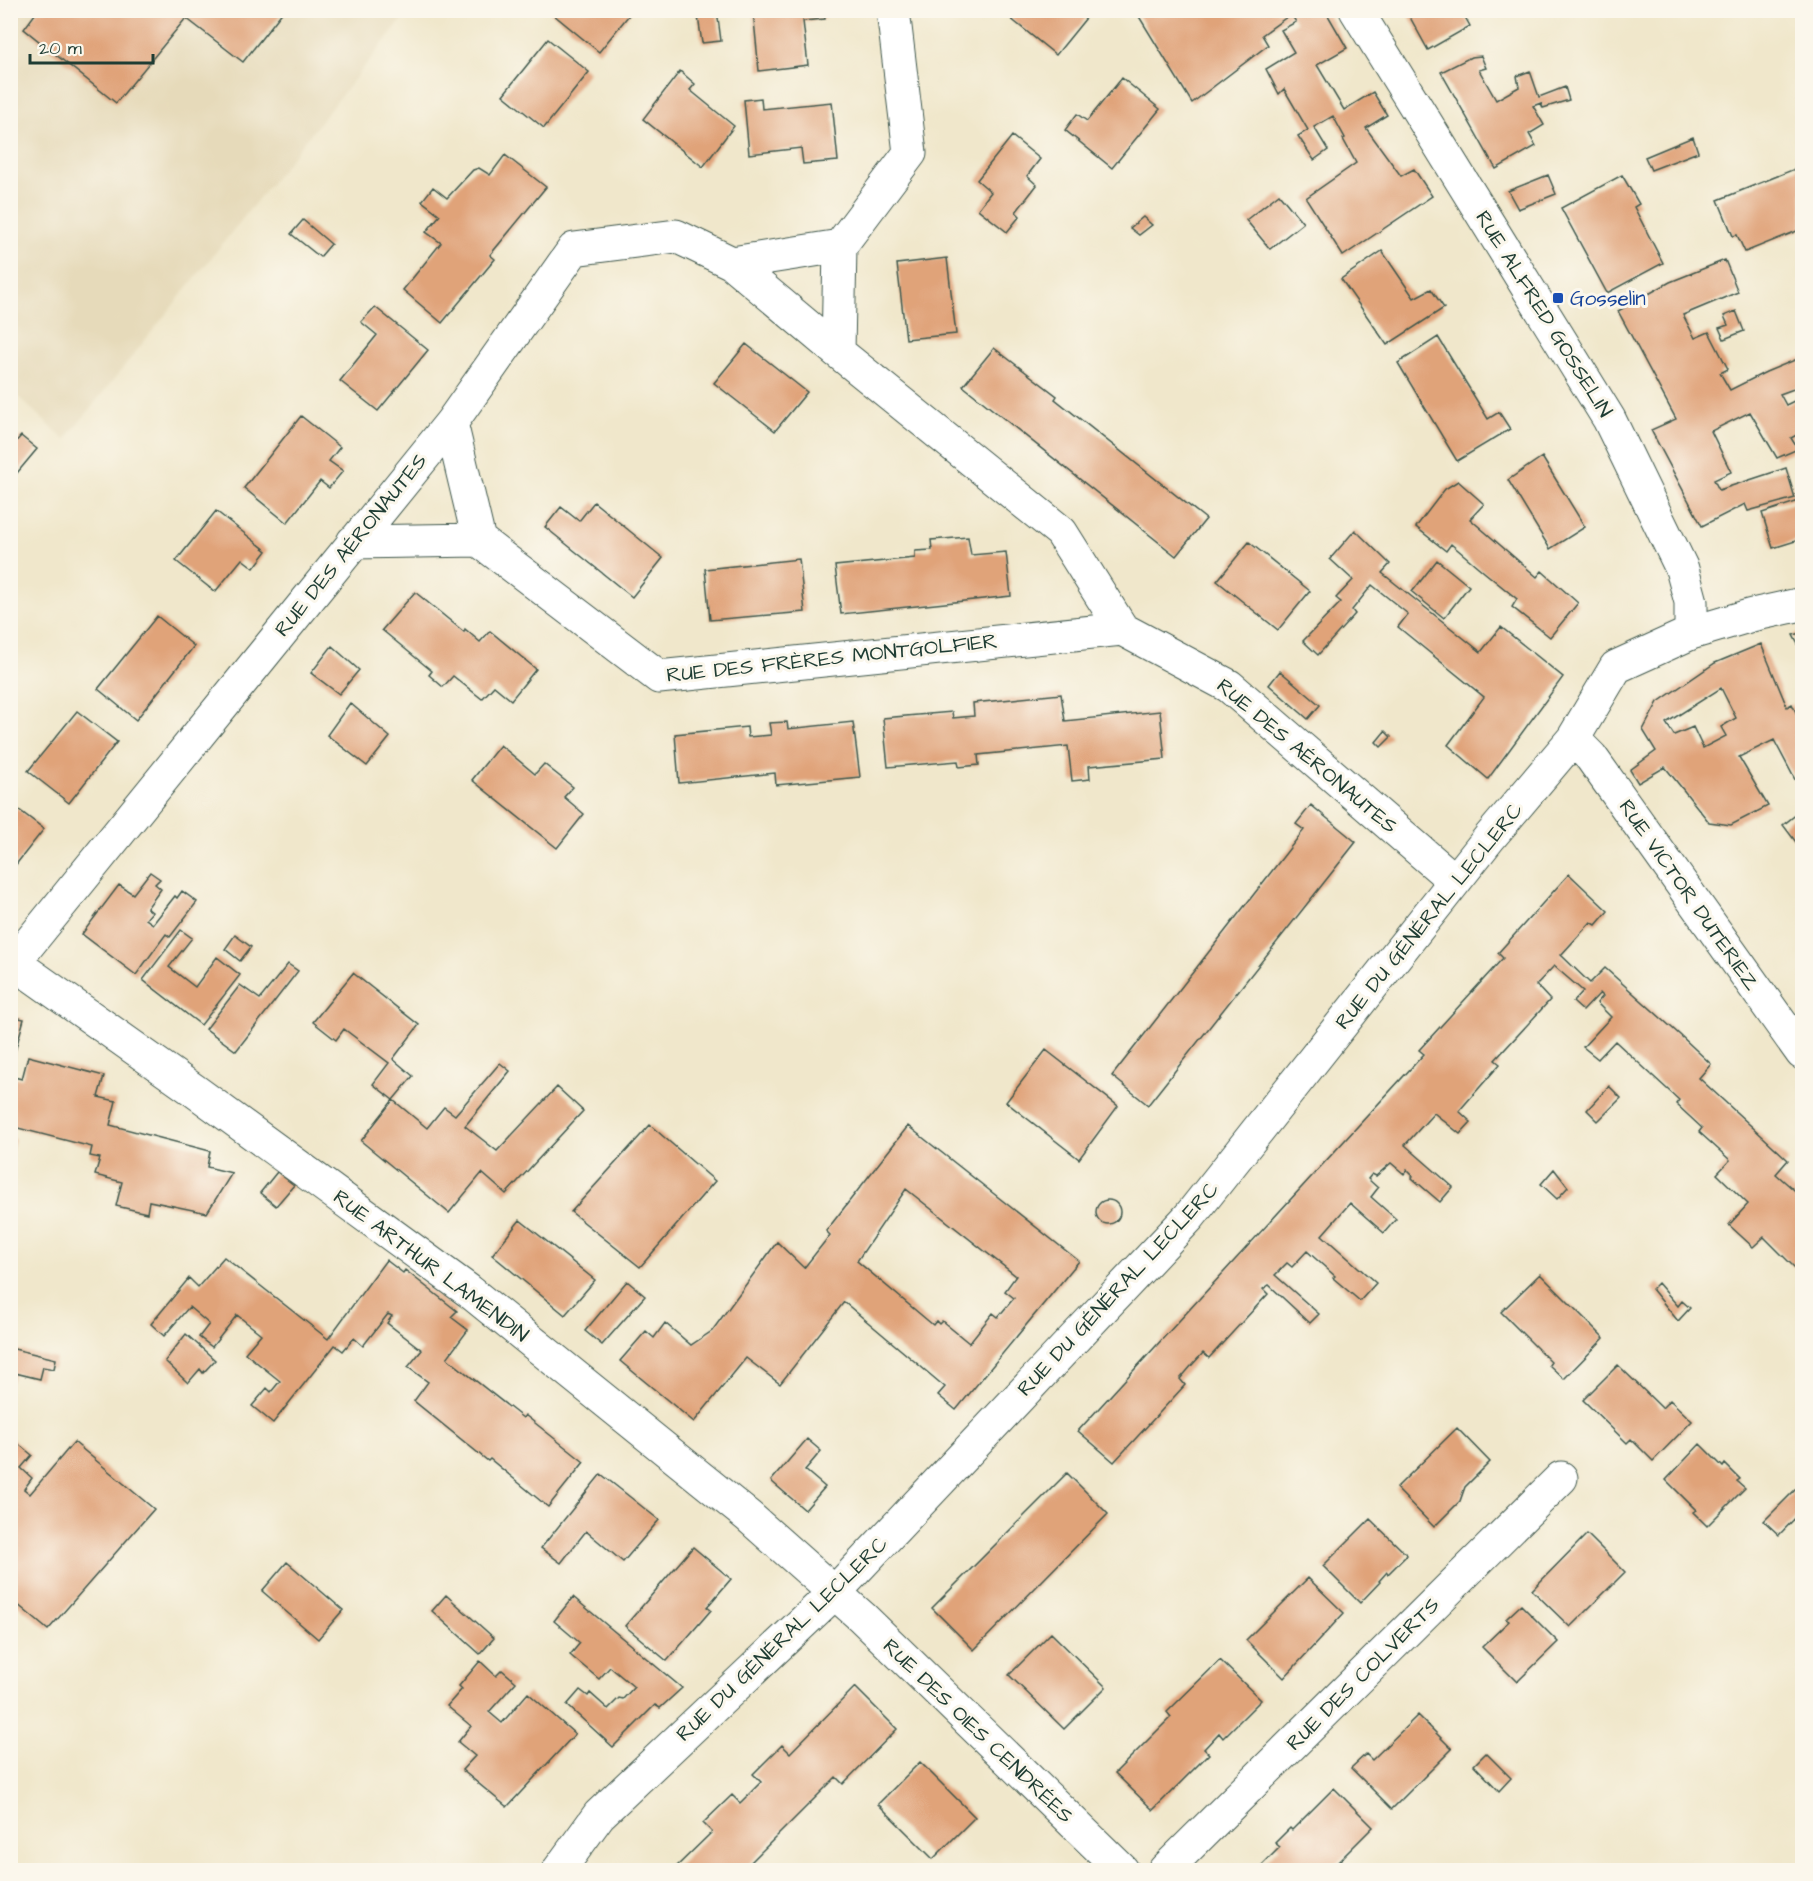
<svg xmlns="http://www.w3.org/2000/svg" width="1813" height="1881" viewBox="0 0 1813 1881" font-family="'Architects Daughter',sans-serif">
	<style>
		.built { fill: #e6daba }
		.building { fill: #e0a379; fill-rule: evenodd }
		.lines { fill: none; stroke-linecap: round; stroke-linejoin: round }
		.minor-casing { stroke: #3e564b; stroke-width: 35 }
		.minor { stroke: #fff; stroke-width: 33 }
		.transit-dot { fill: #1a4fb4; stroke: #fbf7ec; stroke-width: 2 }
		.labels { text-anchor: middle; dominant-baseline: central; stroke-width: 6; stroke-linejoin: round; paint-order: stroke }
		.transit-label { font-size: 21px; fill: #164399; stroke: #fbf7ec; text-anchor: start }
		.street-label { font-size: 21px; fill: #1f3d34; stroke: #fbf7ec }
	</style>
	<rect width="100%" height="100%" fill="#fbf7ec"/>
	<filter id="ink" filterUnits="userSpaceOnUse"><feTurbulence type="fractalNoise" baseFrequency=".0167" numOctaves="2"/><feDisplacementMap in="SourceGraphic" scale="12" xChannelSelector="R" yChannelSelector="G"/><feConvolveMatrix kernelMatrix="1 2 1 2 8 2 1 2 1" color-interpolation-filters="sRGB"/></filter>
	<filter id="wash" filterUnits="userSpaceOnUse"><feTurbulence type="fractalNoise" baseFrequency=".008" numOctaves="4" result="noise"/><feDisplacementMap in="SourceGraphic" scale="24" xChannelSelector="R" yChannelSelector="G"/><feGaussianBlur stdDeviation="1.35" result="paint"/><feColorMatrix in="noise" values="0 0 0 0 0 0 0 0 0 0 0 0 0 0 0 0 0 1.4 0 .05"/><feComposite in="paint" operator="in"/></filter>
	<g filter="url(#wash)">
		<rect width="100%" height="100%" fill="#f0e7cb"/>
		<path class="built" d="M15,10L409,11L65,440L11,390L10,16Z"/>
		<g id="blocks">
			<path class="building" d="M38,10H284L243,62L186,18L116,103L24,29Z
				M548,10H633L599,52Z
				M697,10H717L721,41L702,43Z
				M753,10H824L825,19L803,21L808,65L759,71Z
				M1000,10H1077L1086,18L1056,55Z
				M1135,10H1325L1347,48L1317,65L1344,110L1373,92L1387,115L1366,128L1401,176L1414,169L1432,196L1343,256L1306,198L1356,163L1343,139L1345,138L1333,116L1314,127L1328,150L1314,160L1298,136L1308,130L1284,89L1279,94L1266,69L1294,52L1281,30L1296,22L1291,14L1262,35L1268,45L1192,103Z
				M1406,10H1461L1470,26L1428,50Z
				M548,39L589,72L544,128L503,95Z
				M1481,56L1486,68L1479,70L1496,100L1519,87L1517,76L1530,71L1539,97L1565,87L1569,100L1543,108L1541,103L1533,106L1544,125L1529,134L1536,146L1496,169L1441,72L1471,57Z
				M680,71L695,84L690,90L734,126L703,167L643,119Z
				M1122,78L1160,109L1112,168L1065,130L1077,114L1087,121Z
				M761,98L762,109L832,102L838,161L803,164L801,148L749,154L744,100Z
				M1012,136L1040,159L1027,176L1037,185L1016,212L1020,216L1007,232L978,209L991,192L977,180Z
				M1693,137L1698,152L1651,170L1645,157Z
				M505,155L546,187L490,255L495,259L442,323L403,290L441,243L426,232L440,215L422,201L433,187L447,198L473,170L479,168L490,175Z
				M1802,166V229L1745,252L1737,235L1733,236L1718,200Z
				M1548,175L1556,194L1518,209L1508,191Z
				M1622,175L1639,204L1634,207L1663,263L1607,293L1561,208Z
				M1279,194L1303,223L1270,249L1246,220Z
				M1143,217L1152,225L1139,235L1130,228Z
				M303,220L331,244L320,257L291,234Z
				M1382,251L1414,298L1431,289L1444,308L1387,345L1341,279Z
				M947,258L956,334L906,339L897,264Z
				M1725,260L1738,292L1683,315L1695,338L1709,332L1728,369L1720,373L1730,390L1766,372L1802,357V386L1780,394L1786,405L1798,399L1802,407V432L1791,438L1798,449L1777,458L1750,412L1711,431L1731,472L1714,480L1719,490L1786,468L1795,498L1748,511L1745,504L1702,526L1651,430L1676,419L1618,311L1670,282Z
				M375,307L428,350L378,411L340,381L377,335L361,322Z
				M1736,311L1744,331L1724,339L1719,328L1728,325L1724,316Z
				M1438,337L1488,419L1499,412L1510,429L1457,461L1398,363Z
				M746,344L807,392L775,431L714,383Z
				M994,348L1057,396L1055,399L1206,519L1176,556L963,386Z
				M301,416L340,447L329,461L343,471L329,488L320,481L287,523L244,488Z
				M21,436L37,449L17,473L10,468V448Z
				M1542,457L1585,527L1550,549L1508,480Z
				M1458,481L1484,504L1470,519L1537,577L1542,571L1578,603L1550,637L1512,607L1517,599L1484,572L1451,544L1446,551L1416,527L1445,489Z
				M1802,500V539L1773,548L1762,513Z
				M594,502L663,558L632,597L545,527L561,507L579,521Z
				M216,511L267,551L254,568L242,559L215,592L176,561Z
				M1355,530L1390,564L1382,573L1481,652L1501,627L1563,677L1488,779L1448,745L1484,697L1398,627L1408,614L1372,585L1352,610L1355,614L1318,655L1303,641L1341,602L1336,598L1353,580L1330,559Z
				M968,537L971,555L1006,552L1011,596L841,614L835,566L915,558V551L932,550L931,540Z
				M1249,542L1310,591L1278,630L1217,581Z
				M799,559L805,612L710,620L705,569Z
				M1437,560L1469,586L1444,618L1412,592Z
				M415,592L464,632L465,629L480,642L490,631L536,669L511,700L494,686L482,699L453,676L443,687L429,675L432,671L382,630Z
				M157,616L194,646L136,720L98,689Z
				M1802,633V652L1793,635Z
				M1761,644L1787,707L1792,704L1802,725V788L1800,789L1774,740L1739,757L1768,806L1731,825L1709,822L1665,767L1638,783L1630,770L1656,751L1643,730L1658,702L1715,663ZM1721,688L1736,718L1721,727L1726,736L1703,748L1693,727L1674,735L1666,723Z
				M332,646L359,670L339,694L311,673Z
				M1280,671L1320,705L1308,719L1269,685Z
				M1061,694L1065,721L1160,711L1165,759L1089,766L1090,779L1072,781L1068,746L978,755L979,765L959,767L958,761L888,767L883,718L952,712L953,718L974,716L973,703Z
				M350,703L390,737L367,766L327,735Z
				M77,711L117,742L69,803L28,771Z
				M787,722L788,729L853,722L860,777L776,785L775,773L679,783L675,734L747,727L748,737L771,735L769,723Z
				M1385,731L1391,737L1381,747L1376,742Z
				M500,745L535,774L544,764L573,787L564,797L584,814L557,848L472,780Z
				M10,803L44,829L10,872Z
				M1311,805L1356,842L1148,1105L1112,1076L1304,830L1296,824Z
				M1802,810V850L1783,825Z
				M150,872L160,879L155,884L161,889L147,908L152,912L146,919L153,924L175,896L177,898L182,891L197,902L170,937L166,934L136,975L82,934L119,885L133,894Z
				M1569,874L1608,911L1596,925L1591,922L1561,955L1590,983L1605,968L1680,1035L1711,1064L1699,1078L1788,1160L1776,1174L1802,1197V1264L1797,1270L1764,1237L1753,1247L1729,1225L1748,1204L1717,1174L1730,1160L1699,1132L1702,1128L1676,1104L1679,1100L1615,1041L1598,1059L1583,1047L1611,1017L1597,1003L1603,996L1600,993L1583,1011L1573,1002L1583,991L1554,966L1536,985L1550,1000L1495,1060L1500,1064L1459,1111L1471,1122L1460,1134L1434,1113L1405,1145L1453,1187L1440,1202L1412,1178L1413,1176L1407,1170L1404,1174L1391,1163L1376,1176L1372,1174L1368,1179L1378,1188L1371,1197L1396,1219L1384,1233L1350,1203L1322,1235L1376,1283L1360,1301L1333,1278L1335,1276L1307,1251L1292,1267L1287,1263L1275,1275L1319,1314L1310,1323L1269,1285L1263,1289L1268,1294L1209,1358L1203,1353L1192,1365L1180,1379L1185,1385L1114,1462L1078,1431L1424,1054L1419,1050L1503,958L1498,953Z
				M181,930L192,938L169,967L195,987L217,957L240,975L201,1025L143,980Z
				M235,935L251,947L240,961L225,949Z
				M288,964L298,971L236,1051L206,1029L240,985L260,999Z
				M353,973L419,1025L393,1059L413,1076L393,1100L373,1084L389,1063L344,1029L336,1040L313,1022Z
				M10,1016L24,1019L11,1066H10Z
				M1046,1050L1118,1106L1079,1159L1006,1102Z
				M28,1056L104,1076L98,1097L116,1101L110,1125L210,1151L207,1167L232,1173L207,1213L149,1201L147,1213L116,1206L122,1182L95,1175L100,1158L90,1156L92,1147L10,1126V1076L22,1079Z
				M500,1063L510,1071L465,1126L497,1151L557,1087L583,1111L506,1194L482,1173L449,1213L361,1141L393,1100L427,1128L444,1107L455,1115Z
				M1609,1086L1621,1098L1598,1121L1587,1110Z
				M650,1125L715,1181L640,1267L571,1212Z
				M908,1126L1079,1261L956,1410L938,1395L945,1387L844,1302L780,1384L746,1358L694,1422L620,1361L646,1331L654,1338L665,1323L691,1345L712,1331L777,1242L804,1268L830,1235L826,1231ZM906,1189L1016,1276L1005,1291L1014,1298L998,1317L993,1313L969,1343L942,1321L939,1324L936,1321L933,1325L857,1261Z
				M10,1138L15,1139L11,1153H10Z
				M1554,1169L1568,1187L1557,1199L1541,1184Z
				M277,1172L294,1185L276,1206L260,1193Z
				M1096 1212a12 12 0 1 1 24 0a12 12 0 1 1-24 0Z
				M520,1220L595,1280L565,1315L492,1255Z
				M224,1257L328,1339L386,1260L403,1273L405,1270L457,1311L451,1317L468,1330L447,1358L523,1418L525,1415L584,1462L548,1507L490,1459L488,1461L414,1401L428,1382L408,1367L422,1350L387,1323L392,1316L388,1314L363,1346L354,1338L343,1351L335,1345L273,1423L252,1406L267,1388L271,1392L280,1381L245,1353L261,1334L237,1315L212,1347L199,1337L209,1324L189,1307L164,1336L151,1324L189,1278L198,1287Z
				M1540,1274L1604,1338L1564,1379L1549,1365L1551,1362L1501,1312Z
				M627,1281L645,1296L602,1345L585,1331Z
				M1658,1283L1678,1306L1682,1301L1690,1308L1678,1321L1652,1289Z
				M186,1334L215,1360L203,1373L200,1369L188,1383L165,1361Z
				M10,1348L56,1359L54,1369L43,1367L40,1379L15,1373L10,1386Z
				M1618,1365L1662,1408L1670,1400L1692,1421L1653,1461L1631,1439L1627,1443L1583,1400Z
				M1457,1428L1490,1462L1465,1487L1460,1501L1434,1527L1396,1488Z
				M10,1437L32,1455L21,1468L32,1478L24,1489L30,1494L74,1442L154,1509L48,1630L10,1598Z
				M807,1439L821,1451L805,1470L825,1487L805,1510L771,1481Z
				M1700,1444L1723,1467L1725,1464L1740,1479L1737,1481L1745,1488L1707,1526L1693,1512L1696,1510L1666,1480Z
				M1067,1473L1108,1514L974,1650L932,1608Z
				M601,1474L659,1520L623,1562L586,1531L561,1563L541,1548Z
				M1799,1486L1802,1490V1511L1779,1535L1764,1521Z
				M1370,1519L1407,1555L1388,1574L1387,1572L1379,1581L1380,1582L1360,1603L1323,1566Z
				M1587,1534L1625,1572L1570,1627L1532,1590Z
				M693,1547L731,1579L707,1607L711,1610L667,1661L625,1626Z
				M287,1562L343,1610L318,1639L262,1591Z
				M1308,1578L1344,1613L1284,1678L1246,1640Z
				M446,1595L494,1638L480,1654L432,1611Z
				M573,1597L682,1688L660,1708L655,1705L613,1747L567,1705L580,1690L588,1696L590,1693L608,1709L619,1698L623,1699L634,1687L610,1667L599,1679L570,1655L580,1643L554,1621Z
				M1521,1605L1558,1642L1517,1682L1482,1647L1509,1621L1506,1619Z
				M1051,1633L1106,1687L1064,1729L1009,1675Z
				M1220,1660L1261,1700L1223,1738L1219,1733L1204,1749L1209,1754L1153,1810L1115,1773L1171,1717L1167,1712Z
				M480,1661L496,1676L502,1670L516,1682L489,1712L502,1723L528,1693L575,1734L507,1807L462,1770L475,1756L458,1742L471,1726L447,1706L462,1689L459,1686Z
				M855,1687L897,1729L843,1784L836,1777L743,1870H673L712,1832L703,1823L732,1795L740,1803L761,1782L753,1774L782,1745L790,1753Z
				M1418,1715L1452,1749L1392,1809L1351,1768L1366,1754L1372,1760Z
				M1486,1753L1511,1778L1499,1791L1474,1765Z
				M920,1762L975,1817L933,1859L878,1804Z
				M1334,1788L1373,1827L1330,1870H1257L1280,1847L1275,1843L1290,1828L1292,1830Z"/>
		</g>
	</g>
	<g filter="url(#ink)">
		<use href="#blocks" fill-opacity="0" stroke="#3e564b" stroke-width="1.5"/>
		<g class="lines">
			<g class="minor-casing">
				<path id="minor" d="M893,10L910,153L840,246L838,352L1061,532L1122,629L1229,686L1455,881
					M1356,10L1609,419L1682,569L1691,602V633
					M732,263L840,246
					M479,540L659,677L1122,629
					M353,542L479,540L451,423
					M1573,739L1591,757L1802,1053
					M10,960L195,1091L469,1291L748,1516L862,1617L1122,1870
					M14,962L451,423L574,249L676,236L732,263L838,352
					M559,1870L599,1815L834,1593L1189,1217L1490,837L1573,739L1616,667L1691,633L1752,615L1802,604
					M1165,1870L1561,1478"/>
			</g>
			<use href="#minor" class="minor"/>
		</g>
	</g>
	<rect class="transit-dot" x="1552" y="292" width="12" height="12" rx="3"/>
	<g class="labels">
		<g class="transit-label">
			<text x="1570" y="298">Gosselin</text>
		</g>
		<g class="street-label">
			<text transform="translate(1544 314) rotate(58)">RUE ALFRED GOSSELIN</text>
			<text transform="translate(351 545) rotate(-51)">RUE DES AÉRONAUTES</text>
			<text transform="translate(832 658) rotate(-6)">RUE DES FRÈRES MONTGOLFIER</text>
			<text transform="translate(1307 756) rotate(40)">RUE DES AÉRONAUTES</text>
			<text transform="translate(1689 895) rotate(55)">RUE VICTOR DUTERIEZ</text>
			<text transform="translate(1429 916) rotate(-51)">RUE DU GÉNÉRAL LECLERC</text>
			<text transform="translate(431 1266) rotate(37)">RUE ARTHUR LAMENDIN</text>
			<text transform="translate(1118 1289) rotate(-47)">RUE DU GÉNÉRAL LECLERC</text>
			<text transform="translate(782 1639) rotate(-44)">RUE DU GÉNÉRAL LECLERC</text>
			<text transform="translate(1363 1674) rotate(-45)">RUE DES COLVERTS</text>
			<text transform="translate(978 1731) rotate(44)">RUE DES OIES CENDRÉES</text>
		</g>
	</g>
	<rect width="1813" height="1881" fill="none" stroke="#fbf7ec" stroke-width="36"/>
	<path d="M30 54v9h123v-9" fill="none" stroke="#1f3d34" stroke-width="3"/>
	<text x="39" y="54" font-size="18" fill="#1f3d34" stroke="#fbf7ec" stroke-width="4.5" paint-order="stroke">20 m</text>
</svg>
